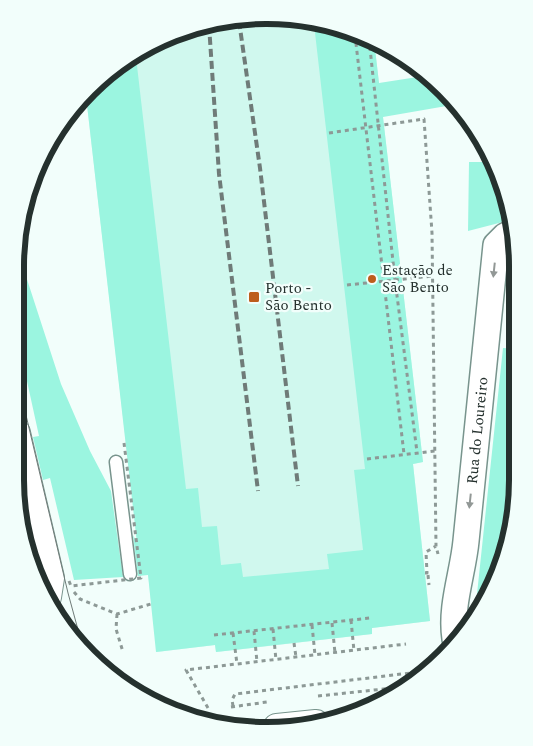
<svg xmlns="http://www.w3.org/2000/svg" width="533" height="746" viewBox="0 0 533 746" font-family="Spectral,serif">
	<style>
		.built { fill: #d0f8ee }
		.building { fill: #9bf5e0 }
		.lines { fill: none; stroke-linecap: round; stroke-linejoin: round }
		.service-casing { stroke: #78948d; stroke-width: 15 }
		.minor-casing { stroke: #78948d; stroke-width: 28 }
		.tertiary-casing { stroke: #78948d; stroke-width: 30 }
		.secondary-casing { stroke: #78948d; stroke-width: 30 }
		.path { stroke: #8d9996; stroke-width: 3; stroke-dasharray: 4 4; stroke-linecap: butt }
		.service { stroke: #fff; stroke-width: 12 }
		.minor { stroke: #fff; stroke-width: 25 }
		.tertiary { stroke: #fff; stroke-width: 28 }
		.secondary { stroke: #fff; stroke-width: 28 }
		.tram { stroke: #6f7b78; stroke-width: 1 }
		.rail { stroke: #6f7b78; stroke-width: 4; stroke-dasharray: 8 4; stroke-linecap: butt }
		.path-bridge { stroke: #8d9996; stroke-width: 3; stroke-dasharray: 4 4; stroke-linecap: butt }
		.oneway { fill: #929896 }
		.poi-dot { fill: #bd5d1c; stroke: #f2fefb; stroke-width: 2 }
		.labels { text-anchor: middle; dominant-baseline: central; stroke-width: 4.5; stroke-linejoin: round; paint-order: stroke }
		.poi-label { font-size: 15px; fill: #25312e; stroke: #f2fefb; text-anchor: start }
		.street-label { font-size: 15px; fill: #25312e; stroke: #f2fefb }
		.rim { fill: none; stroke: #25312e; stroke-width: 6 }
	</style>
	<rect width="100%" height="100%" fill="#f2fefb"/>
	<path class="built" d="M283,16L374,40L423,462L413,464L430,621L372,628V634L235,650L216,652L215,645L157,652L139,495H132L86,96L101,77L186,28Z"/>
	<path class="building" d="M314,24L374,40L379,83L424,76L458,104L383,117L423,462L413,464L430,621L372,628V634L216,652L215,645L156,652L148,575L138,576L133,535L137,543L86,96L101,77L136,57L186,489L198,488L202,527L217,526L221,565L241,563L243,577L329,569L327,554L363,550L354,470L365,469Z
		M469,162H494L511,218L499,223L468,231Z
		M19,267H23L61,384L90,451L111,491L123,577L74,580L50,478L43,480L33,437L39,436L18,340Z
		M503,348L517,349V496L492,590L475,613Z"/>
	<g class="lines">
		<g class="service-casing">
			<path id="service" d="M116,462L130,574"/>
		</g>
		<g class="minor-casing">
			<g id="minor">
				<path id="s1" d="M455,639C450,606 463,573 466,541C476,442 486,344 496,245L505,236L515,231"/>
			</g>
		</g>
		<g class="tertiary-casing">
			<path id="tertiary" d="M16,433L50,578L47,597"/>
		</g>
		<g class="secondary-casing">
			<path id="secondary" d="M277,728L316,724"/>
		</g>
		<path class="path" d="M355,35L404,454
			M369,39L395,280L417,452
			M329,133L424,119L432,233L436,546L438,554
			M347,285L433,276
			M367,459L435,451
			M425,573H427L426,552L436,546
			M428,575L429,585
			M74,592L80,599L117,614L151,604
			M117,614L116,629L123,652
			M351,620L354,651
			M332,623L335,653
			M312,625L315,655
			M273,629L276,660
			M254,631L257,662
			M233,633L237,664
			M214,635L370,618
			M294,643L296,657
			M318,696L403,687
			M233,706L232,700L235,694L427,671
			M231,707L267,702
			M208,708L186,670L406,644"/>
		<use href="#service" class="service"/>
		<use href="#minor" class="minor"/>
		<use href="#tertiary" class="tertiary"/>
		<use href="#secondary" class="secondary"/>
		<path class="tram" d="M17,377L68,593L83,648"/>
		<path class="rail" d="M239,21L260,168L298,486
			M209,25L219,174L258,491"/>
		<path class="path-bridge" d="M69,581L71,586L141,578L124,443"/>
	</g>
	<defs><path id="oneway-solid" d="M-6-.8H1V-3.2L6.5 0L1 3.2V.8H-6Z" transform="scale(1.25)"/></defs>
	<g class="oneway">
		<use href="#oneway-solid" transform="translate(494 270) rotate(96)"/>
		<use href="#oneway-solid" transform="translate(470 501) rotate(96)"/>
	</g>
	<g class="poi-dot">
		<circle cx="372" cy="279" r="5"/>
		<rect x="248" y="291" width="12" height="12" rx="2.5"/>
	</g>
	<g class="labels">
		<g class="poi-label">
			<text x="382" y="270">Estação de<tspan x="382" dy="17">São Bento</tspan></text>
			<text x="265" y="288">Porto -<tspan x="265" dy="17">São Bento</tspan></text>
		</g>
		<g class="street-label">
			<text stroke="none"><textPath href="#s1" startOffset="210">Rua do Loureiro</textPath></text>
		</g>
	</g>
	<path d="M0 0H533V746H0ZM266 24H267A242 242 0 0 1 509 266V480A242 242 0 0 1 267 722H266A242 242 0 0 1 24 480V266A242 242 0 0 1 266 24Z" fill="#f2fefb" fill-rule="evenodd"/>
	<path class="rim" d="M266 24H267A242 242 0 0 1 509 266V480A242 242 0 0 1 267 722H266A242 242 0 0 1 24 480V266A242 242 0 0 1 266 24Z"/>
</svg>
